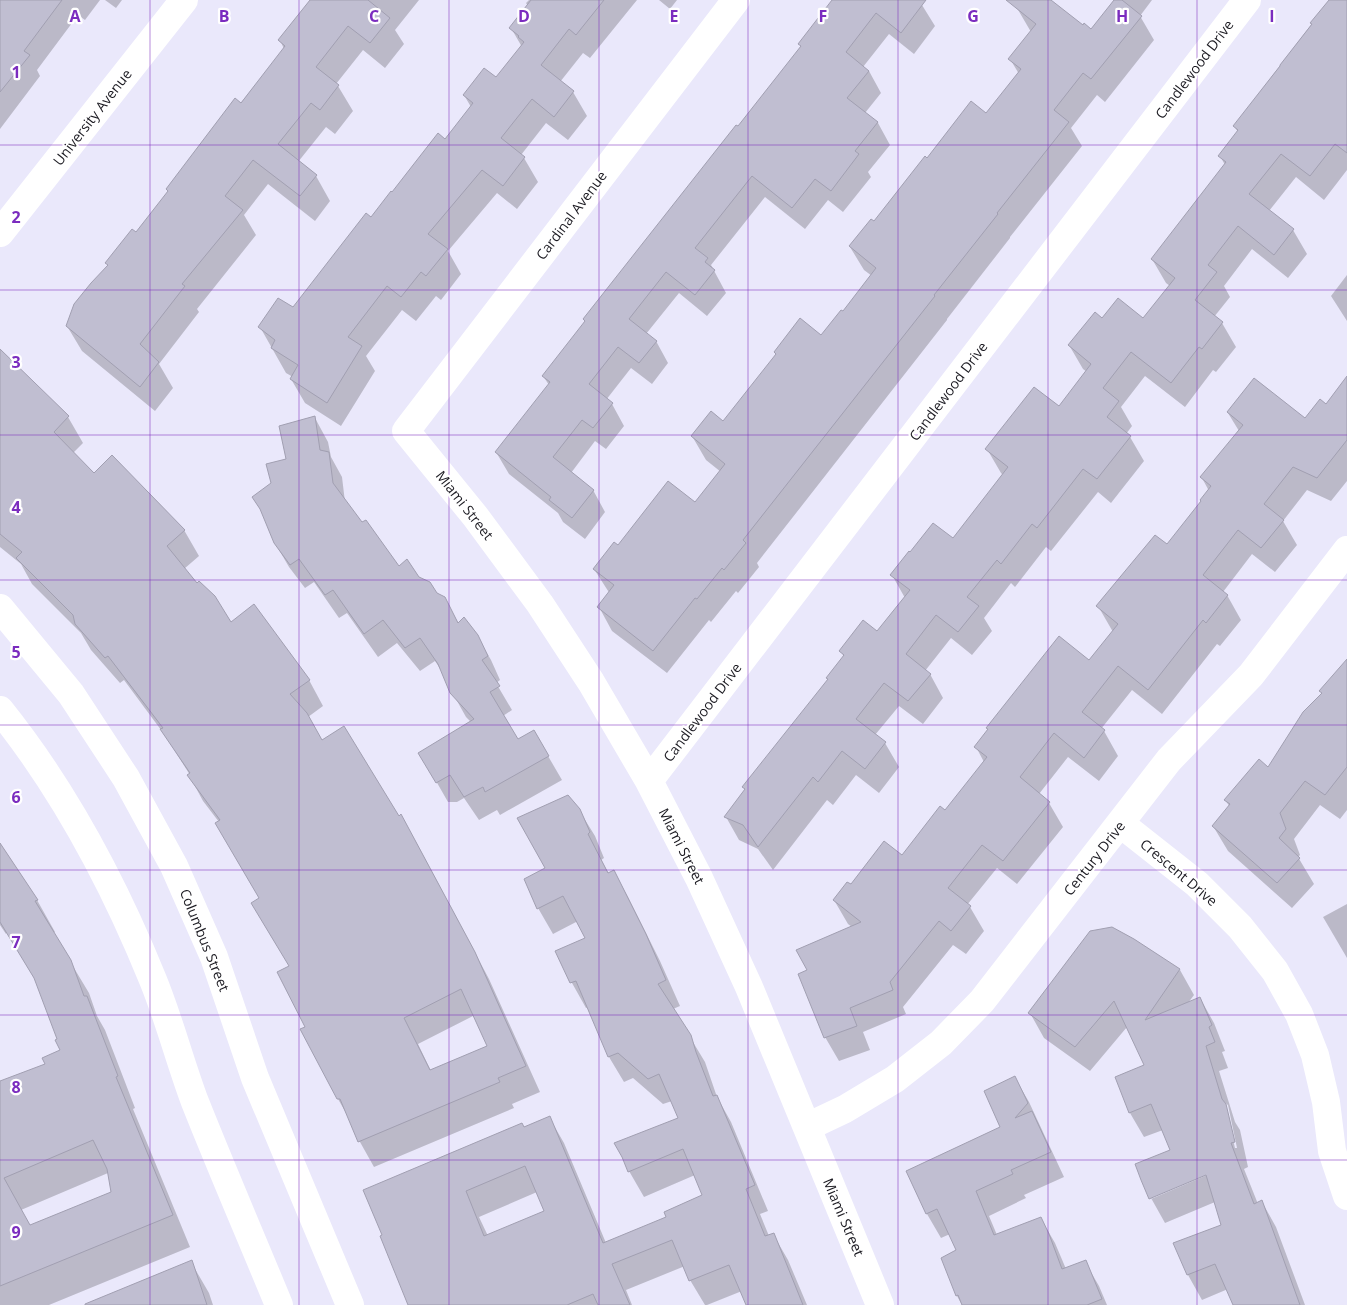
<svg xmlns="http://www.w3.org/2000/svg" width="1347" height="1305" viewBox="0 0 1347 1305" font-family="'Open Sans',sans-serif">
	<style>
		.shadow { fill: #0003; fill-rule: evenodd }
		.building { fill: #c0bed1; stroke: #a19fb1; fill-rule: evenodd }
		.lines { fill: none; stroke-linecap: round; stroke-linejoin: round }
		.minor { stroke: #fff; stroke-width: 28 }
		.major { stroke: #fff; stroke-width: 28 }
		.grid { fill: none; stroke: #7b2cbf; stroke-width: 1; stroke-opacity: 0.55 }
		.labels { text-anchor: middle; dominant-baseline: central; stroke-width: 4.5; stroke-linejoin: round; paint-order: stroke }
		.street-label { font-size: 14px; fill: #1b1a21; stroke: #fff }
		.grid-label { font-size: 16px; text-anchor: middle; font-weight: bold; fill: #7b2cbf; stroke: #fff; stroke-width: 4.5; stroke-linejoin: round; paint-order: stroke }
	</style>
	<rect width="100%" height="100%" fill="#eae8fb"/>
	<path class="shadow" d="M0,0H100L85,20L78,15L37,70L40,76L0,129Z
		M105,0H122L116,8Z
		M314,0H419L395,30L404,44L385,68L363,50L336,84L338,86L353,111L335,134L326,127L298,162L316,176L330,201L315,221L268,184L244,215L256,235L197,309L199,312L159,364L173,388L155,411L82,351L67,326L108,266L107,263L136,234L284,49L280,40Z
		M529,0H637L590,58L583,53L560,82L573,92L587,116L568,140L546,123L521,155L524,158L538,182L517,209L497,193L448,251L461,274L441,300L436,296L416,321L402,310L366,356L375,371L341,426L305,403L291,379L293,377L286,373L260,327L293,309L371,218L445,140L471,107L464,95L496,79L522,47L511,28L528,6L526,3Z
		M659,0H677L670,9Z
		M834,0H919L918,1L922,5L935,26L914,54L889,34L863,67L869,71L881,93L865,113L878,123L890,145L868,172L871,177L843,212L828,200L805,229L765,197L711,265L726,293L707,316L679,293L646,334L656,341L668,363L652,384L631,368L606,400L612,404L624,426L606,449L595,441L571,473L593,490L605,512L585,539L563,522L558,513L509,474L496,452L549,385L543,376L801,47L800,44Z
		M1024,0H1049L1083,26L1091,31L1114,1L1113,0H1152L1140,16L1154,40L1105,102L1097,95L1071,128L1082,146L1010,237V238L947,319V320L757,563L759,567L738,593L736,591L711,622L709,620L667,673L612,631L599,607L610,594L594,569L618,546L695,504L721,472L706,460L692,436L723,422L821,336L843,313L872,276L864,270L850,247L874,223L927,160L987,114L1019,74L1010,59L1031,32L1017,8Z
		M1330,0H1347V170L1324,200L1296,177L1269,211L1293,230L1307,254L1288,278L1252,249L1224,286L1230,297L1214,317L1222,323L1236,347L1216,372L1213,370L1185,407L1145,376L1121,407L1132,426L1126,434L1130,437L1144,461L1111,503L1098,492L1051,551L1046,547L1015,587L1011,583L984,618L992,631L972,655L951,638L925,671L930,674L943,698L923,724L899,706L875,735L885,743L899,767L879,793L856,775L833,805L827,800L773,870L758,849L739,840L726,817L746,791L744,787L829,680L844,657L841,651L877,633L905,598L892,575L953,539L1003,475L1001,473L987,449L1059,408L1087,372L1083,369L1069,345L1103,319L1143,320L1170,286L1166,283L1152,259L1225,165L1220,156L1238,132L1234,126Z
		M1347,275V321L1331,296Z
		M0,372L68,417L83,443L73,453L94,475L184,530L199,556L184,569L230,624L309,680L323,706L308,717L322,741L399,817L416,842L489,979L540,1092L512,1104L514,1108L374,1167L360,1142L350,1120L338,1099L306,1028L290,967L261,898L219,822L203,801L189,775H190L164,734L124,680L120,683L91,650L81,633L32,584L21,564L0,547ZM475,1015L489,1046L431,1071L418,1044Z
		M1347,378V481L1331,501L1307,490L1283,521L1297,545L1275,572L1252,554L1223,592L1227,595L1241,620L1220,646L1217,644L1162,714L1132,690L1101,729L1104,731L1118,756L1099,781L1068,757L1039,794L1049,803L1063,827L1017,884L997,868L967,905L970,907L984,931L966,954L953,945L903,1007L906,1014L863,1032L870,1050L839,1061L825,1037L809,971L852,927L848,924L834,900L851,886L902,857L946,812L984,762L976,747L1089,661L1113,632L1098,606L1167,546L1209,491L1202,478L1239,431L1228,413L1306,420L1326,405Z
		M315,418L328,442L331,457L342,477L345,502L398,567L418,578L436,594L444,598L459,624L477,636L491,660L500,680L496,683L512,710L503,716L518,740L548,756L562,780L500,815L497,810L479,820L464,798L457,802H448L420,753L471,722L466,717L452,692L443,673L435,661L420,671L397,643L378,657L347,613L339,618L314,582L305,588L289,567L275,543L273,484L287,459Z
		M1347,666V810L1340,819L1320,805L1294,839L1300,855L1298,857L1314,884L1292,908L1228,851L1213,826L1230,807L1225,800L1268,769L1323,694L1321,691Z
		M579,810L595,836L604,858L601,860L609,874L614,871L628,897L660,961L680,1006L673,1009L705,1062L717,1097L731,1122L768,1211L760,1214L769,1236L773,1234L788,1260L807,1305H748L742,1291L707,1305H705L690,1280L685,1266L626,1290L632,1305H409L381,1237L524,1128L549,1117L564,1143L606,1243L667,1218L704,1196L695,1175L644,1197L629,1171L680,1119L672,1101L663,1104L633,1078L624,1082L609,1057L589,1007L586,1008L572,983L557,952L587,938L578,921L553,934L538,908L547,868ZM537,1192L546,1212L488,1236L479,1217Z
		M0,845L37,900L55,932L53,933L89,993L97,1016L105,1030L135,1108L133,1109L190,1247L49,1305H0V1082L47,1064L61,1050L59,1040L37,982L7,932L6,934L0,925ZM108,1173L112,1193L30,1227L21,1210Z
		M1347,904V958L1323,917Z
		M1180,970L1194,995L1188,1003L1200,998L1214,1023L1225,1051L1222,1052L1228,1068L1219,1071L1235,1122L1240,1130L1248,1167L1244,1169L1258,1204L1262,1202L1276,1227L1305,1305H1234L1228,1289L1202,1300L1188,1275L1175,1244L1222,1226L1215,1202L1165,1223L1151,1198L1171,1151L1163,1130L1144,1137L1130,1113L1117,1077L1146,1065L1127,1027L1090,1071L1044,1038L1030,1013ZM1224,1102L1228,1105L1237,1148H1235ZM1211,1171L1212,1173L1151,1199V1196Z
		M1015,1078L1029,1102L1064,1177L1024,1195L1026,1198L989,1216L997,1235L1041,1219L1055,1243L1066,1269L1085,1262L1099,1286L1107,1305H962L957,1296L958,1251L950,1234L941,1238L927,1214L908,1172L1002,1127Z
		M191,1262L209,1293L213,1305H86Z"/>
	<path class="building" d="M0,0H62L24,51L30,55L0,92Z
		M310,0H368L390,18L370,43L348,26L316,67L339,85L320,110L311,103L278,144L317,175L300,196L253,160L225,196L243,210L182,284L185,286L140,344L159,362L140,387L66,326L74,304L91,283L108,265L105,263L132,229L136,232L168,191L166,189L235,98L241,103L285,46L278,40Z
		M531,0H604L576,35L569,29L541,65L574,91L554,117L532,99L501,138L525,157L503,186L482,170L428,234L448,249L426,276L421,272L401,297L387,286L348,337L362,346L327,403L290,379L298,365L271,348L275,340L258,327L278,298L293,307L366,213L371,217L391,191L392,192L438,133L445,139L473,103L463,95L484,68L496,77L524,42L518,37L519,36L509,28Z
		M832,0H926L901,33L876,13L846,52L869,71L847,98L878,122L855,151L859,154L831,191L815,179L792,208L752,176L695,248L708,258L705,262L715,270L695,295L666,272L629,319L657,341L639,363L618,347L589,384L613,403L593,428L582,420L553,457L594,490L572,518L549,500L551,497L495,452L550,382L542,376L585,321L583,319L736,125L738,126L801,46L798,44Z
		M1006,0H1051L1083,25L1084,23L1091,29L1114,0H1122L1142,16L1091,79L1083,73L1054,110L1069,122L997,213L998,214L934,295L935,296L743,540L746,543L724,570L722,568L697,599L695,598L653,651L597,607L614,585L593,569L614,542L618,545L668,481L695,502L725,464L691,436L711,411L723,421L776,354L774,352L800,318L821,335L841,310L843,311L876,268L849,246L871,219L874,221L925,156L927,158L971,101L986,113L1021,69L1008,59L1036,24Z
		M1329,0H1347V153L1335,144L1310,176L1281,154L1249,194L1294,229L1274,255L1238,226L1208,265L1217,272L1195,300L1223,322L1202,349L1199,347L1171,383L1131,352L1103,388L1119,401L1107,417L1131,436L1097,479L1083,469L1037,528L1032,524L1001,564L997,560L967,597L979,606L958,632L936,615L906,654L931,674L908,701L884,683L856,719L886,742L865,769L842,751L818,782L813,777L758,847L743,825L724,817L745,789L742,787L828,679L826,678L844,655L839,651L863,620L877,631L910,590L890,575L909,551L910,552L933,523L953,538L1008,467L985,449L1034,387L1059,406L1091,364L1068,345L1095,312L1102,318L1118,298L1143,318L1175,278L1151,259L1226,162L1218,156L1238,130L1233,126L1280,66V65L1312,24L1310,23Z
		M0,349L69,416L54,432L94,473L112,455L185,530L167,546L197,583L199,581L215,596L231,622L254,604L310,680L290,694L307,713L322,740L344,726L399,816L401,814L475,952L526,1066L498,1078L500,1082L358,1142L340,1099H337L300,1029L305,1027L277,972L289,966L251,903L259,898L215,823L220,820L187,775L190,773L160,729L163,728L108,656L105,658L75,624L73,615L16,558L22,552L0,534ZM461,989L487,1046L430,1070L404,1018Z
		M1347,376V440L1317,478L1293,467L1264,504L1284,520L1261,548L1238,530L1203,575L1228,595L1206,623L1203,620L1148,690L1118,666L1082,712L1105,730L1084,758L1054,733L1020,777L1050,802L1003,861L982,845L948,888L971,906L951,931L939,921L890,982L893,990L850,1008L857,1026L824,1038L798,974L807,970L796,950L861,922L833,900L847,882L851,884L884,841L902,855L940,806L945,810L987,757L974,747L988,729L986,728L1059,636L1089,660L1118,624L1096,606L1155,535L1167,544L1201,501L1200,500L1211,486L1200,477L1243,425L1227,412L1254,378L1305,418L1320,399L1326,404Z
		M315,416L320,450L329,452L333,483L362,522L366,520L399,566L407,559L419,577L430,582L437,593L445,597L458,623L464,617L478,635L488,656L482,660L500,686L490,692L518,739L534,730L549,756L485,792L483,787L464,797L450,775L436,783L418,753L474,719L450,693L438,664L420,638L405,648L383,620L364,634L333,590L325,595L299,559L290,565L274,543L260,509L252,497L271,483L266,464L286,459L279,426Z
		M1347,659V767L1325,795L1305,781L1280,813L1286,829L1279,838L1300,858L1277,883L1212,826L1230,804L1224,800L1259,759L1268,767L1303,712L1322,693L1319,691Z
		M568,795L580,809L590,832L588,834L608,873L614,870L646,934L666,980L658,984L691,1035L696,1052L713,1096L717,1095L755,1185L746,1189L765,1236L774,1233L803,1305H746L729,1265L689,1281L672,1240L612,1264L630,1305H598L593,1294L567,1305H408L380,1236L382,1235L363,1190L522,1123L524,1127L550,1116L603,1243L666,1217L664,1212L702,1195L683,1149L628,1172L622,1157L614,1143L678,1118L659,1074L648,1079L618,1053L608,1057L576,981L570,983L555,951L585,938L563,896L537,909L524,879L545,868L517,818ZM525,1166L544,1211L484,1236L466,1191Z
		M0,843L38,900L35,901L71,960L84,996H87L118,1076L116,1077L173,1215L0,1286V1081L45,1064L42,1058L60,1050L55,1040L57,1039L34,978L0,922ZM93,1140L107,1169L111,1192L30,1225L4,1178Z
		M1112,927L1134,939L1180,969L1145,1020L1200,997L1212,1025L1209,1027L1215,1042L1206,1046L1222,1099L1226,1104L1235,1142L1231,1143L1254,1204L1262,1200L1300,1305H1233L1215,1264L1187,1275L1173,1243L1221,1225L1206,1175L1149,1199L1141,1180L1135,1164L1170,1150L1151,1104L1129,1113L1115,1077L1144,1065L1114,1001L1075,1047L1028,1013L1090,931Z
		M1015,1076L1028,1103L1015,1118L1032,1111L1051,1152L1011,1170L1013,1174L976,1191L994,1235L1041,1217L1049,1234L1062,1269L1086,1260L1102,1299L1087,1305H962L958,1295L956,1296L941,1258L956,1250L937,1209L926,1214L906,1171L1000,1127L984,1091Z
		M192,1260L207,1305H85V1304Z"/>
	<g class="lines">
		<path class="minor" d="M736,0L406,431L475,516L540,604L591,682L649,781L699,878L749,987L880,1305
			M0,233L184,0
			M649,781L1247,0
			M1121,824L1197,884L1240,927L1275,971L1299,1014L1315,1055L1326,1102L1332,1151L1347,1196
			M807,1127L845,1109L895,1079L941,1043L982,1001L1169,760L1251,675L1347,550"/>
		<path class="major" d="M0,608L71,694L126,778L174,866L214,957L255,1078L350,1305
			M0,710C65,791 114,884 153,980C169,1019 180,1062 195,1102C222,1170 251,1237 279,1305"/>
	</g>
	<path class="grid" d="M150,0V1305M299,0V1305M449,0V1305M599,0V1305M748,0V1305M898,0V1305M1048,0V1305M1197,0V1305M0,145H1347M0,290H1347M0,435H1347M0,580H1347M0,725H1347M0,870H1347M0,1015H1347M0,1160H1347"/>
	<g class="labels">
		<g class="street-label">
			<text transform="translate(1194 69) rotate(-53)">Candlewood Drive</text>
			<text transform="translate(92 117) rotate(-52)">University Avenue</text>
			<text transform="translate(571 215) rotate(-53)">Cardinal Avenue</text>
			<text transform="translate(948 391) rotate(-53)">Candlewood Drive</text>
			<text transform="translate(465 505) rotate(52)">Miami Street</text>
			<text transform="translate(702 712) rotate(-53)">Candlewood Drive</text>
			<text transform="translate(682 846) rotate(63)">Miami Street</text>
			<text transform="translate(1094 858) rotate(-52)">Century Drive</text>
			<text transform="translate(1179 872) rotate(40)">Crescent Drive</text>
			<text transform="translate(205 940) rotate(68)">Columbus Street</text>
			<text transform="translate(844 1217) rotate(67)">Miami Street</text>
		</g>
	</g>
	<g class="grid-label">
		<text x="75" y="22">A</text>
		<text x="224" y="22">B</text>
		<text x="374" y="22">C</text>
		<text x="524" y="22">D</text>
		<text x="674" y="22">E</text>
		<text x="823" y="22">F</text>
		<text x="973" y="22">G</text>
		<text x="1122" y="22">H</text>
		<text x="1272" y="22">I</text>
		<text x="16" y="78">1</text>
		<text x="16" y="223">2</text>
		<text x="16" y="368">3</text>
		<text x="16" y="513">4</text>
		<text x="16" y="658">5</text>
		<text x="16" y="803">6</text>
		<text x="16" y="948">7</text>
		<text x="16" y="1093">8</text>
		<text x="16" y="1238">9</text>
	</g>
</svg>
